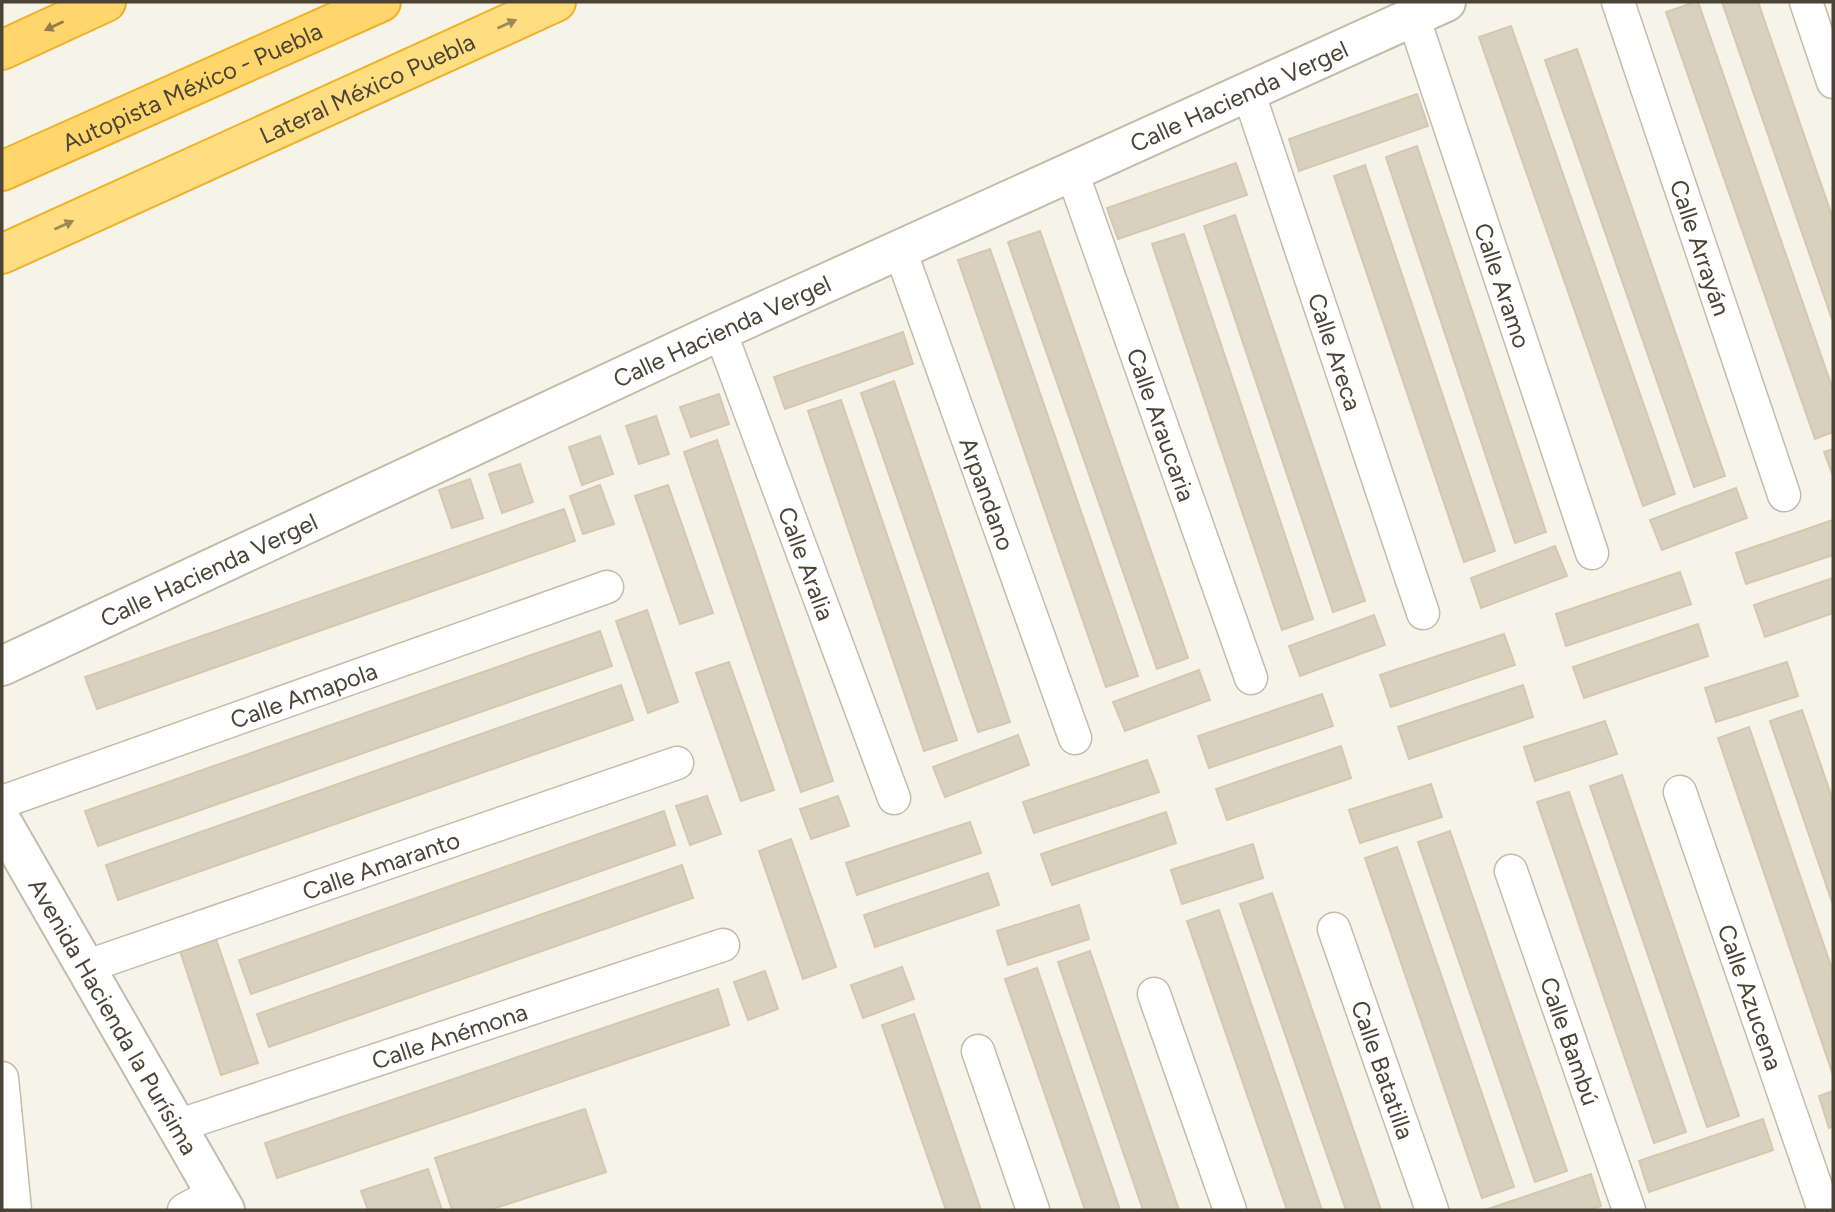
<svg xmlns="http://www.w3.org/2000/svg" width="1835" height="1212" viewBox="0 0 1835 1212" font-family="Figtree,sans-serif">
	<style>
		.building { fill: #d9d0bd; stroke: #d5c8af; stroke-width: 2 }
		.lines { fill: none; stroke-linecap: round; stroke-linejoin: round }
		.minor-casing { stroke: #c3bcaa; stroke-width: 35 }
		.tertiary-casing { stroke: #c3bcaa; stroke-width: 42 }
		.trunk-casing { stroke: #efb12a; stroke-width: 42 }
		.motorway-casing { stroke: #efb12a; stroke-width: 42 }
		.minor { stroke: #fff; stroke-width: 32 }
		.tertiary { stroke: #fff; stroke-width: 38 }
		.trunk { stroke: #ffde82; stroke-width: 38 }
		.motorway { stroke: #ffd66b; stroke-width: 38 }
		.oneway { fill: #9c8958 }
		.oneway2 { fill: #937e4b }
		.labels { text-anchor: middle; dominant-baseline: central; stroke-width: 7; stroke-linejoin: round; paint-order: stroke }
		.street-label { font-size: 24px; fill: #4b4436; stroke: #fff }
	</style>
	<rect width="100%" height="100%" fill="#f6f3e9"/>
	<path class="building" d="M1695,2H1698L1833,390V432L1815,439L1666,12Z
		M1722,2H1758L1833,219V322Z
		M1511,26L1675,494L1643,506L1479,37Z
		M1577,49L1725,476L1694,487L1545,60Z
		M1417,94L1428,126L1299,171L1289,139Z
		M1417,146L1546,532L1515,543L1386,157Z
		M1236,163L1247,195L1118,239L1107,208Z
		M1365,165L1495,551L1464,562L1334,176Z
		M1235,215L1365,601L1333,612L1204,226Z
		M1040,231L1188,658L1157,669L1008,242Z
		M1184,234L1313,619L1282,630L1152,244Z
		M990,249L1138,676L1106,687L958,260Z
		M903,332L913,364L785,409L774,377Z
		M894,381L1010,722L978,732L861,393Z
		M719,394L729,424L691,437L680,407Z
		M841,400L957,740L924,751L808,411Z
		M656,416L669,454L639,464L626,426Z
		M600,436L613,474L582,485L569,447Z
		M717,440L833,781L801,792L684,452Z
		M1833,449V476L1824,452Z
		M520,464L533,502L502,513L489,474Z
		M470,479L483,518L452,528L439,490Z
		M600,485L614,524L583,534L570,496Z
		M668,485L713,613L680,624L635,496Z
		M1736,488L1747,518L1662,550L1650,520Z
		M564,509L575,541L97,709L85,677Z
		M1833,520V555L1746,584L1736,553Z
		M1555,546L1567,576L1481,608L1471,578Z
		M1680,572L1691,604L1566,646L1556,614Z
		M1833,578V613L1765,637L1754,605Z
		M647,610L678,702L648,713L616,621Z
		M1374,615L1385,645L1300,676L1289,646Z
		M1698,624L1708,656L1584,698L1573,667Z
		M600,631L612,666L98,846L85,811Z
		M1504,634L1515,665L1391,707L1380,675Z
		M729,662L774,790L741,801L696,673Z
		M1787,662L1798,696L1716,722L1705,688Z
		M1199,670L1210,700L1125,731L1113,702Z
		M621,685L633,720L118,900L106,865Z
		M1523,685L1533,717L1409,759L1398,727Z
		M1322,694L1333,726L1209,768L1198,736Z
		M1802,710L1833,801V905L1770,721Z
		M1605,721L1617,754L1535,781L1524,747Z
		M1749,727L1833,972V1075L1718,738Z
		M1018,735L1029,765L945,797L933,767Z
		M1341,746L1351,778L1227,820L1216,789Z
		M1147,760L1159,792L1034,833L1023,802Z
		M1622,775L1739,1116L1707,1127L1590,786Z
		M1431,784L1442,817L1360,843L1349,810Z
		M1569,792L1686,1132L1654,1143L1537,802Z
		M707,796L721,834L690,845L676,806Z
		M838,796L849,826L811,839L800,809Z
		M664,811L675,845L251,994L239,960Z
		M1166,812L1176,843L1052,885L1041,854Z
		M970,822L981,853L857,895L846,863Z
		M1450,831L1567,1171L1535,1182L1418,842Z
		M791,839L836,967L803,979L759,851Z
		M1253,844L1263,878L1182,904L1171,870Z
		M1397,847L1514,1187L1482,1198L1365,858Z
		M682,865L693,898L269,1047L257,1014Z
		M988,873L999,905L875,947L864,915Z
		M1272,893L1381,1210H1346L1240,904Z
		M1079,905L1089,939L1008,965L997,931Z
		M1219,910L1322,1210H1287L1187,921Z
		M216,939L258,1063L221,1075L180,951Z
		M1090,951L1179,1210H1143L1058,962Z
		M902,967L914,999L863,1018L851,985Z
		M1037,968L1120,1210H1085L1005,979Z
		M765,971L778,1009L748,1020L734,982Z
		M718,989L729,1025L277,1178L265,1143Z
		M914,1014L981,1210H946L882,1025Z
		M1833,1091V1126L1829,1128L1819,1096Z
		M585,1109L606,1172L489,1210H452L435,1158Z
		M1763,1119L1773,1150L1649,1192L1639,1161Z
		M428,1169L442,1210H368L361,1191Z
		M1591,1174L1601,1206L1588,1210H1485Z"/>
	<g class="lines">
		<g class="minor-casing">
			<g id="minor">
				<path id="s1" d="M1618,2L1784,495"/>
				<path d="M1806,2L1833,82"/>
				<path id="s2" d="M1413,16L1592,553"/>
				<path id="s3" d="M1248,91L1423,613"/>
				<path id="s4" d="M1072,172L1251,678"/>
				<path id="s5" d="M900,250L1075,738"/>
				<path id="s6" d="M720,331L894,798"/>
				<path id="s7" d="M1680,792L1824,1210"/>
				<path id="s8" d="M2,802L607,587"/>
				<path id="s9" d="M1511,871L1629,1210"/>
				<path id="s10" d="M1334,929L1432,1210"/>
				<path id="s11" d="M85,967L677,763"/>
				<path d="M1154,994L1230,1210"/>
				<path d="M978,1051L1033,1210"/>
				<path d="M2,1078L15,1210"/>
				<path id="s12" d="M177,1126L723,945"/>
				<path d="M184,1210L215,1193"/>
			</g>
		</g>
		<g class="tertiary-casing">
			<g id="tertiary">
				<path id="s13" d="M2,666L720,331L1446,2"/>
				<path id="s14" d="M2,822L225,1210"/>
			</g>
		</g>
		<g class="trunk-casing">
			<g id="trunk">
				<path id="s15" d="M2,254L556,2"/>
			</g>
		</g>
		<g class="motorway-casing">
			<g id="motorway">
				<path d="M2,50L106,2"/>
				<path id="s16" d="M2,171L381,2"/>
			</g>
		</g>
		<use href="#minor" class="minor"/>
		<use href="#tertiary" class="tertiary"/>
		<use href="#trunk" class="trunk"/>
		<use href="#motorway" class="motorway"/>
	</g>
	<defs><path id="oneway-solid" d="M-6-.8H1V-3.2L6.5 0L1 3.2V.8H-6Z" transform="scale(1.75)"/></defs>
	<g class="oneway">
		<use href="#oneway-solid" transform="translate(507 24) rotate(-24)"/>
		<use href="#oneway-solid" transform="translate(64 225) rotate(-24)"/>
	</g>
	<use class="oneway2" href="#oneway-solid" transform="translate(54 26) rotate(155)"/>
	<g class="labels">
		<g class="street-label">
			<text stroke="none"><textPath href="#s16" startOffset="208">Autopista México - Puebla</textPath></text>
			<text stroke="none"><textPath href="#s15" startOffset="401">Lateral México Puebla</textPath></text>
			<text stroke="none"><textPath href="#s13" startOffset="1362">Calle Hacienda Vergel</textPath></text>
			<text stroke="none"><textPath href="#s1" startOffset="259">Calle Arrayán</textPath></text>
			<text stroke="none"><textPath href="#s2" startOffset="284">Calle Aramo</textPath></text>
			<text stroke="none"><textPath href="#s13" startOffset="794">Calle Hacienda Vergel</textPath></text>
			<text stroke="none"><textPath href="#s3" startOffset="275">Calle Areca</textPath></text>
			<text stroke="none"><textPath href="#s4" startOffset="268">Calle Araucaria</textPath></text>
			<text stroke="none"><textPath href="#s5" startOffset="259">Arpandano</textPath></text>
			<text stroke="none"><textPath href="#s6" startOffset="248">Calle Aralia</textPath></text>
			<text stroke="none"><textPath href="#s13" startOffset="228">Calle Hacienda Vergel</textPath></text>
			<text stroke="none"><textPath href="#s8" startOffset="320">Calle Amapola</textPath></text>
			<text stroke="none"><textPath href="#s11" startOffset="313">Calle Amaranto</textPath></text>
			<text stroke="none"><textPath href="#s7" startOffset="217">Calle Azucena</textPath></text>
			<text stroke="none"><textPath href="#s14" startOffset="224">Avenida Hacienda la Purísima</textPath></text>
			<text stroke="none"><textPath href="#s12" startOffset="287">Calle Anémona</textPath></text>
			<text stroke="none"><textPath href="#s9" startOffset="180">Calle Bambú</textPath></text>
			<text stroke="none"><textPath href="#s10" startOffset="149">Calle Batatilla</textPath></text>
		</g>
	</g>
	<rect width="1835" height="1212" fill="none" stroke="#4b4436" stroke-width="7"/>
</svg>
